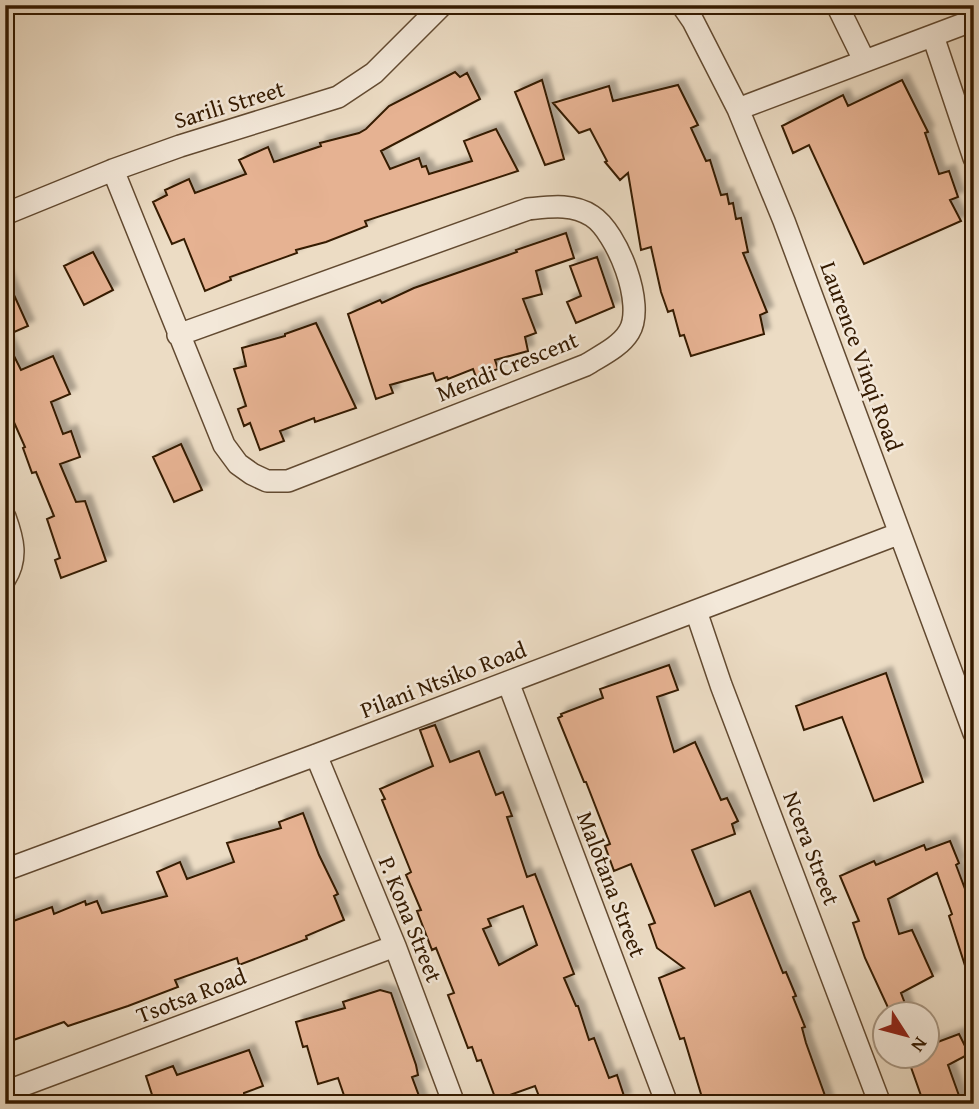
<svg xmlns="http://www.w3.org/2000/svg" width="979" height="1109" viewBox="0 0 979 1109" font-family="'Gentium Book Plus',serif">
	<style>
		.building { fill: #e6b292; stroke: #341a00; stroke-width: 2; fill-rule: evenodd; filter: url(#shadow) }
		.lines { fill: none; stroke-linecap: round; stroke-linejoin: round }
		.street-casing { stroke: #624a31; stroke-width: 24 }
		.street { stroke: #f3e8d9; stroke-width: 21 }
		.labels { text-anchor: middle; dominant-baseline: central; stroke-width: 5; stroke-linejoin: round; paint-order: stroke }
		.street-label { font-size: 23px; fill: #341a00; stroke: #f3e8d9 }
	</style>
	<defs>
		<filter id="shadow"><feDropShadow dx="6" dy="-6" stdDeviation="2" flood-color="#0004"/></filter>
	</defs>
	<rect width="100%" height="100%" fill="#ecdcc4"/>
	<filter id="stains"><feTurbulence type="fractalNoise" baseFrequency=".00286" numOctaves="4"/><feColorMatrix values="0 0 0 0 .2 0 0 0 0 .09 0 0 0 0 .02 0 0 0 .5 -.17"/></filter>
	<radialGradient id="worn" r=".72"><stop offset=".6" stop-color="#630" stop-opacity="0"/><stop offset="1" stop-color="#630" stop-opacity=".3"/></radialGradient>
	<path class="building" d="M455,72L460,77L467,73L480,99L381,151L390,169L419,158L422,167L426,166L429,174L472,161L464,141L496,129L518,171L365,221L367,226L326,242L296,250L297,253L230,277L231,280L205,291L184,239L172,244L153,202L167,195L165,190L189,179L195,193L246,174L239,160L268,147L274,162L321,146L320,143L359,133L366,129L389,106Z
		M542,80L564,159L545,165L515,92Z
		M902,80L928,132L925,133L939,174L949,171L958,197L950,200L961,221L864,264L809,145L793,153L782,126L843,95L848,106Z
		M678,85L698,125L691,128L706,161L710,160L721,195L727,194L729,204L733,203L736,219L741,218L748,252L743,253L767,312L760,315L764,334L691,356L684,335L680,336L673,310L668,312L661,292L651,247L641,250L628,173L620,180L605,162L607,161L590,129L579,133L553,103L609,86L613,101Z
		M566,233L574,258L536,271L542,294L523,299L536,333L525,337L528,351L495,360L498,369L476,377L473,369L448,379L447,377L436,381L433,373L390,385L393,393L376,399L348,314L380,300L382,303L414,288L517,252L516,250Z
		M93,252L113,290L84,305L64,266Z
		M597,257L614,307L576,323L567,302L581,296L570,266Z
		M5,275L28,326L5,336Z
		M316,323L356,408L315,422L314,418L280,431L284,441L260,450L250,423L244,426L238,409L246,406L234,369L246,366L242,348L285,336V334Z
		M5,338L21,370L53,356L70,394L51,402L63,434L71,431L80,457L60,464L76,502L85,501L106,561L61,578L55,560L60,558L47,519L54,516L36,472L32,473L23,448L25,447L5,402Z
		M181,444L202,490L174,502L153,457Z
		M669,665L678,690L657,697L674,752L695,742L721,800L727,798L738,821L732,824L735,834L692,850L715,906L750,891L783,973L786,972L796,996L793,997L805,1027L802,1028L806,1043L828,1104H704L684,1038L680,1039L659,978L684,968L657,948L649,925L655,923L631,864L614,871L605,846L610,844L586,782H584L558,718L562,716L561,714L603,698L600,689Z
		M886,673L923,782L874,801L842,717L804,730L796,706Z
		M435,725L450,762L479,751L496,795L503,792L512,816L507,817L527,877L535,874L574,974L564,978L576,1006H578L589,1040L594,1038L609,1078L617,1075L625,1099L612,1104H542L535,1086L496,1100L481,1060L477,1061L472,1047L468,1048L448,995L454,993L436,948L432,950L417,911L421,910L406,875L411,872L382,800L385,799L380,789L433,766L420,730ZM523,906L537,945L499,965L483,929L491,926L488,919Z
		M303,813L319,855L338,894L334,896L344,920L306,936L307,939L239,965L237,958L175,980L178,987L128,1006L68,1026L64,1022L5,1043V924L52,907L54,914L85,901L86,905L97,901L102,913L167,896L157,872L180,862L187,879L234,862L227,843L281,828L279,822Z
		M950,841L959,863L956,865L974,913V980L970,981L949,916L952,914L937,873L888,899L899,934L912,930L933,976L901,993L909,1014H891L865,958L853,923L859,921L840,876L874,861L876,865L924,845L926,850Z
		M380,990L391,993L416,1065L418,1075L412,1077L422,1104H347L338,1078L318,1084L307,1046L303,1047L296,1022L345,1008L343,1002Z
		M959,1034L969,1054L948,1065L962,1104H924L907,1056H927V1046Z
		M249,1050L263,1086L244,1093V1096L236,1097L238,1104H155L146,1076L173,1066L177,1075Z"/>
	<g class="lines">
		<g class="street-casing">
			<path id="street" d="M682,5L693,21L738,109L784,221L974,733
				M837,5L864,60
				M933,36L974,158
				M738,109L974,20
				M113,170L224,445L238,464L252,474L267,481H288L586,365C600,356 620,347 629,332C646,305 617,232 592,216C572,203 549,207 528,209L178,335
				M5,214L113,170L180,146L338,97L374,73L442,5
				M5,517C13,539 18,558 5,579
				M696,611L721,685L880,1104
				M508,682L667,1104
				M316,755L395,946L454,1104
				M5,870L316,755L898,534
				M5,1092L395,946"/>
		</g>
		<use href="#street" class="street"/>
	</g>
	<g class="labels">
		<g class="street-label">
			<text transform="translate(229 104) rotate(-17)">Sarili Street</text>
			<text transform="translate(862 356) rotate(70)">Laurence Vinqi Road</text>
			<text transform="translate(507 366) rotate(-22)">Mendi Crescent</text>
			<text transform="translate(443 679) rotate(-21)">Pilani Ntsiko Road</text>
			<text transform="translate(812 848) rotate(69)">Ncera Street</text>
			<text transform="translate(612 884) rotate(69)">Malotana Street</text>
			<text transform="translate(411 919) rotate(68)">P. Kona Street</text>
			<text transform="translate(191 995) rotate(-21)">Tsotsa Road</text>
		</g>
	</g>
	<rect width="979" height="1109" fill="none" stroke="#ecdcc4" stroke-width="28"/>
	<rect x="7" y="7" width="965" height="1095" fill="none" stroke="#341a00" stroke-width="3.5"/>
	<rect x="14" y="14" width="951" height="1081" fill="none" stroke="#341a00" stroke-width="2"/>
	<g transform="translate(906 1035) rotate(126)"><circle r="33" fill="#f3e8d9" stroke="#a79682" stroke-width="2"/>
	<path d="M0-5L12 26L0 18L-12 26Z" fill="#8f2418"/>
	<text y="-10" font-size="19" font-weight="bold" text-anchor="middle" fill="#341a00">N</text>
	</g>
	<rect width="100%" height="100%" filter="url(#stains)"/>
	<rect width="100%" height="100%" fill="url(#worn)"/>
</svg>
